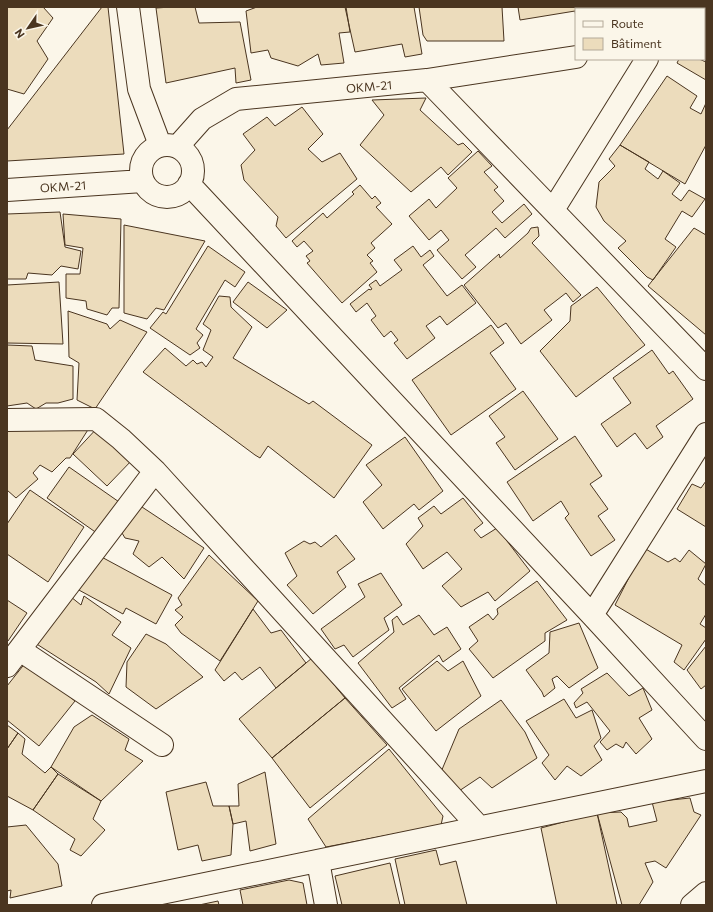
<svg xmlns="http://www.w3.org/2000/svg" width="713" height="912" viewBox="0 0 713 912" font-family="Commissioner,sans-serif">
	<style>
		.building { fill: #ecdcbc; stroke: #4a3520 }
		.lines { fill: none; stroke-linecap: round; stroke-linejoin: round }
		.minor-casing { stroke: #4a3520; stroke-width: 24 }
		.minor { stroke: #fbf6e9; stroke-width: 22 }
		.labels { text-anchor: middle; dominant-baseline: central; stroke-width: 3; stroke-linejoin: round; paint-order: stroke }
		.street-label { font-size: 12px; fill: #4a3520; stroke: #fbf6e9 }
	</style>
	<rect width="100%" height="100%" fill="#fbf6e9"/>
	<path class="building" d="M7,7H43L53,18L37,41L48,59L24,94L7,89Z
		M102,7H108L124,154L7,161V130Z
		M171,7H195L199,23L240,22L251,80L236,83L235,68L166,83L156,8Z
		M257,7H346L350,32L339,33L344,63L321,65L318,54L298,66L271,58L268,50L251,53L246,11Z
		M345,7H414L422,54L405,57L402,44L355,52Z
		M419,7H502L504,41H427L423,35Z
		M518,7H586V9H576V17L575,11L520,20Z
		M600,7H677L667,9H600Z
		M679,59H699L706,62V80L677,63Z
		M667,76L697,96L690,108L701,114L706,103V145L685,184L620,145Z
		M426,98L420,110L458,145L463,143L472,152L448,175L441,167L411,192L360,145L384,115L372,100Z
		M302,107L323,134L308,149L322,162L340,153L357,179L286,238L276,226L278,217L244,180L241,165L255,150L243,134L267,117L275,126Z
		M620,145L649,162L645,169L658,179L663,171L680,183L672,194L681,201L689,190L705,199L692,217L682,211L665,239L676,247L653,280L647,277L618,248L626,241L604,221L596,207L599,182L615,166L609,159Z
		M478,151L492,166L484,172L498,187L494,190L504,201L492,212L502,223L524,204L532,214L505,238L496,228L465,255L476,267L462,279L437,250L449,240L441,230L429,240L409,216L429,199L436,208L457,188L448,178Z
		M360,185L372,199L375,196L381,203L376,207L392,224L371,243L375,248L367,255L373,261L370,263L377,272L342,303L307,263L310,261L306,256L313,251L304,241L297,247L292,241L323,213L327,218L354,194L352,192Z
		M60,212L65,247L81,251L78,269L61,266L52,275L28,273L26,279H7V214Z
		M63,214L121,219L119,308H112L107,315L87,309L86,301L66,298V274H80L83,248L65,245Z
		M124,225L205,241L164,310L156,308L147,319L124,313Z
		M538,227L539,236L532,243L581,295L573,302L566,293L544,310L552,320L521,344L506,323L498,328L464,285L499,254L500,258L528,233L531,228Z
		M694,228L706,235V335L648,286Z
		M208,246L245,272L235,287L225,280L196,329L203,335L197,343L200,348L190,355L150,328L163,312L166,314Z
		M413,246L421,257L430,250L434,256L423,265L447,296L462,285L476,303L447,325L440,316L426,326L435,338L407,359L394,343L398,340L391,331L384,337L371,320L376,316L367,303L356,312L350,304L369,289L370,290L372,289L369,285L376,280L380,286L402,270L394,260Z
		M59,282L63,344L7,343V285Z
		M248,282L287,310L267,328L233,302Z
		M597,287L645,345L576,397L540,351L570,321L571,306Z
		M219,296L230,297L231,307L252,327L233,358L309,404L313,401L372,445L334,498L268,446L260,458L255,455L143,372L165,348L186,366L193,360L197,364L202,362L206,367L213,357L203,350L211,330L203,324Z
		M68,311L107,324L110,329L120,320L147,332L95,409L77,400L79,363L69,357Z
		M491,325L504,343L490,353L516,389L451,435L412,380Z
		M7,345L32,346L35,360L73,366V399L58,403H46L36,409L27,403L7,406Z
		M652,350L669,374L673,371L693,399L656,426L663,437L647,449L635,433L617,447L601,424L631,403L613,378Z
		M523,391L558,439L515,470L496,443L505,437L489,416Z
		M91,425L70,458H66L52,472L40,465L33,473L38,479L16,498L7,490V427Z
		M99,426L134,458L107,486L73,454Z
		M575,436L602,476L590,484L608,509L598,516L615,540L591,556L565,518L569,514L561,501L533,521L507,482Z
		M405,437L443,491L419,510L414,504L383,529L363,502L382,485L366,465Z
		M69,467L122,504L101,536L47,498Z
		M706,481V527L677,509L692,484L701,488Z
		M30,490L84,527L48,582L7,554V524Z
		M463,498L483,523L474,530L481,538L497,528L530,571L495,601L488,592L461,607L442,586L462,569L447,552L423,569L406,544L423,526L418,518L434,506L441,514Z
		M139,505L204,548L184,579L162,557L149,567L133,554L139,541L125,538L119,528Z
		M336,535L355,559L337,572L346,587L313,614L287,585L297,576L285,553L304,541L310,544L315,542L321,547Z
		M644,548L668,562L675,558L680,562L689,550L706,564L698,579L706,586V614L700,624L706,628V639L684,670L674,662L682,645L615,605Z
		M96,554L172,595L156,624L126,608L123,614L77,589Z
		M209,555L258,601L220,661L181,633L175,625L183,617L175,610L182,605L178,598Z
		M381,573L402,605L384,618L389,630L353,657L344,645L335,649L321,629L365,597L358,584Z
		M537,581L567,620L545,633V641L493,678L469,649L478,641L469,627L488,614L493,620L498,614L497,609Z
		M66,593L81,605L84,596L121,622L112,635L131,648L109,694L96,682L32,641Z
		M7,600L27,613L8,641L7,640Z
		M253,609L271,633L281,630L306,663L276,688L260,667L242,680L235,672L224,681L215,670Z
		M419,615L434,635L447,627L461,649L443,662L439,655L399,688L406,699L392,708L358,663L394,632L392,620L397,616L403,625Z
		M579,623L598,668L569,688L557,676L552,679L555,688L544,697L542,692L526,670L549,653L550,632Z
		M146,634L166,644L203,677L156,709L126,687L127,662Z
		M706,646V685L701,689L687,670Z
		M312,658L345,698L272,758L239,719Z
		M437,661L448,671L463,661L481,696L436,731L402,689Z
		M26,662L75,701L39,746L7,720V686Z
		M607,673L629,696L643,688L652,710L639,718L652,739L636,754L626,742L623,748L616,744L607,750L600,742L610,731L587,702L576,708L574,703L583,693L581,689Z
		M345,698L387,745L310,808L272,758Z
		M564,699L576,718L592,710L601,738L594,746L602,760L581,776L567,766L555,780L542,763L549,755L526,721Z
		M501,700L525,732L537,758L492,788L480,777L456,793L441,772L459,729Z
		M92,715L129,739L125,750L143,761L101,801L51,767L74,727Z
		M7,725L18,733L7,749Z
		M18,733L25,739L22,754L45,773L51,767L58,774L33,810L7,796V749Z
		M389,749L443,816L441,825L326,847L308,819Z
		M265,772L276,844L250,851L246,821L233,824L229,806H239L238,784Z
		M58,774L101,801L93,819L105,830L81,856L70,850L75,839L33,810Z
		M206,782L213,806H229L233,824L231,855L202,861L198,845L178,850L166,792Z
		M690,798L694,812L701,815L666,868L655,861L645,863L653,882L639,905H622L597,813L621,812L627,818L629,827L657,821L652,802Z
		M597,813L617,905H557L541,828Z
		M26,825L58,864L62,886L10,898L11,890L7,891V827Z
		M436,850L440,865L456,861L467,905H405L395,859Z
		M390,863L400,905H342L335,876Z
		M289,880L303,883L307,905H243L240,890Z
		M218,901L219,905H199Z"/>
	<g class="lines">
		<g class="minor-casing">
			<path id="minor" d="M128,7L139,89L160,145
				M704,31H706
				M427,80L706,369
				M141 171a26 26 0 1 1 52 0a26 26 0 1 1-52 0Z
				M178,146L202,119L236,99L427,80L576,57
				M189,184L592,615L706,739
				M7,190L143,181
				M553,210L647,59
				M7,420L96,419L121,439L155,471L479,827
				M592,615L706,434
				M20,650L162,745
				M7,666L155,471
				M318,861L326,905
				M103,905L706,781
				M692,905L706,893"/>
		</g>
		<use href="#minor" class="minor"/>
	</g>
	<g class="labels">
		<g class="street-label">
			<text transform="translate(369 86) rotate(-5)">OKM-21</text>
			<text transform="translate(63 186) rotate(-4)">OKM-21</text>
		</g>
	</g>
	<rect width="713" height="912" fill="none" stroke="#4a3520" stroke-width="16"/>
	<rect x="575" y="8" width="130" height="52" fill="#fbf6e9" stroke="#b4a999"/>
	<rect x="583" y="21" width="20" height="6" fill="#fbf6e9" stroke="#b4a999"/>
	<text x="611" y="28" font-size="12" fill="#4a3520">Route</text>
	<rect x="583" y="38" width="20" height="12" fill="#ecdcbc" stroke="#b4a999"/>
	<text x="611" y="48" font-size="12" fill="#4a3520">Bâtiment</text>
	<g transform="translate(28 28) rotate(236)" stroke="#fbf6e9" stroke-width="3" paint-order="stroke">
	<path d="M0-3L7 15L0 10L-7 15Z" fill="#4a3520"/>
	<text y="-6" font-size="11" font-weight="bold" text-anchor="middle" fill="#4a3520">N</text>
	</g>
</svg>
